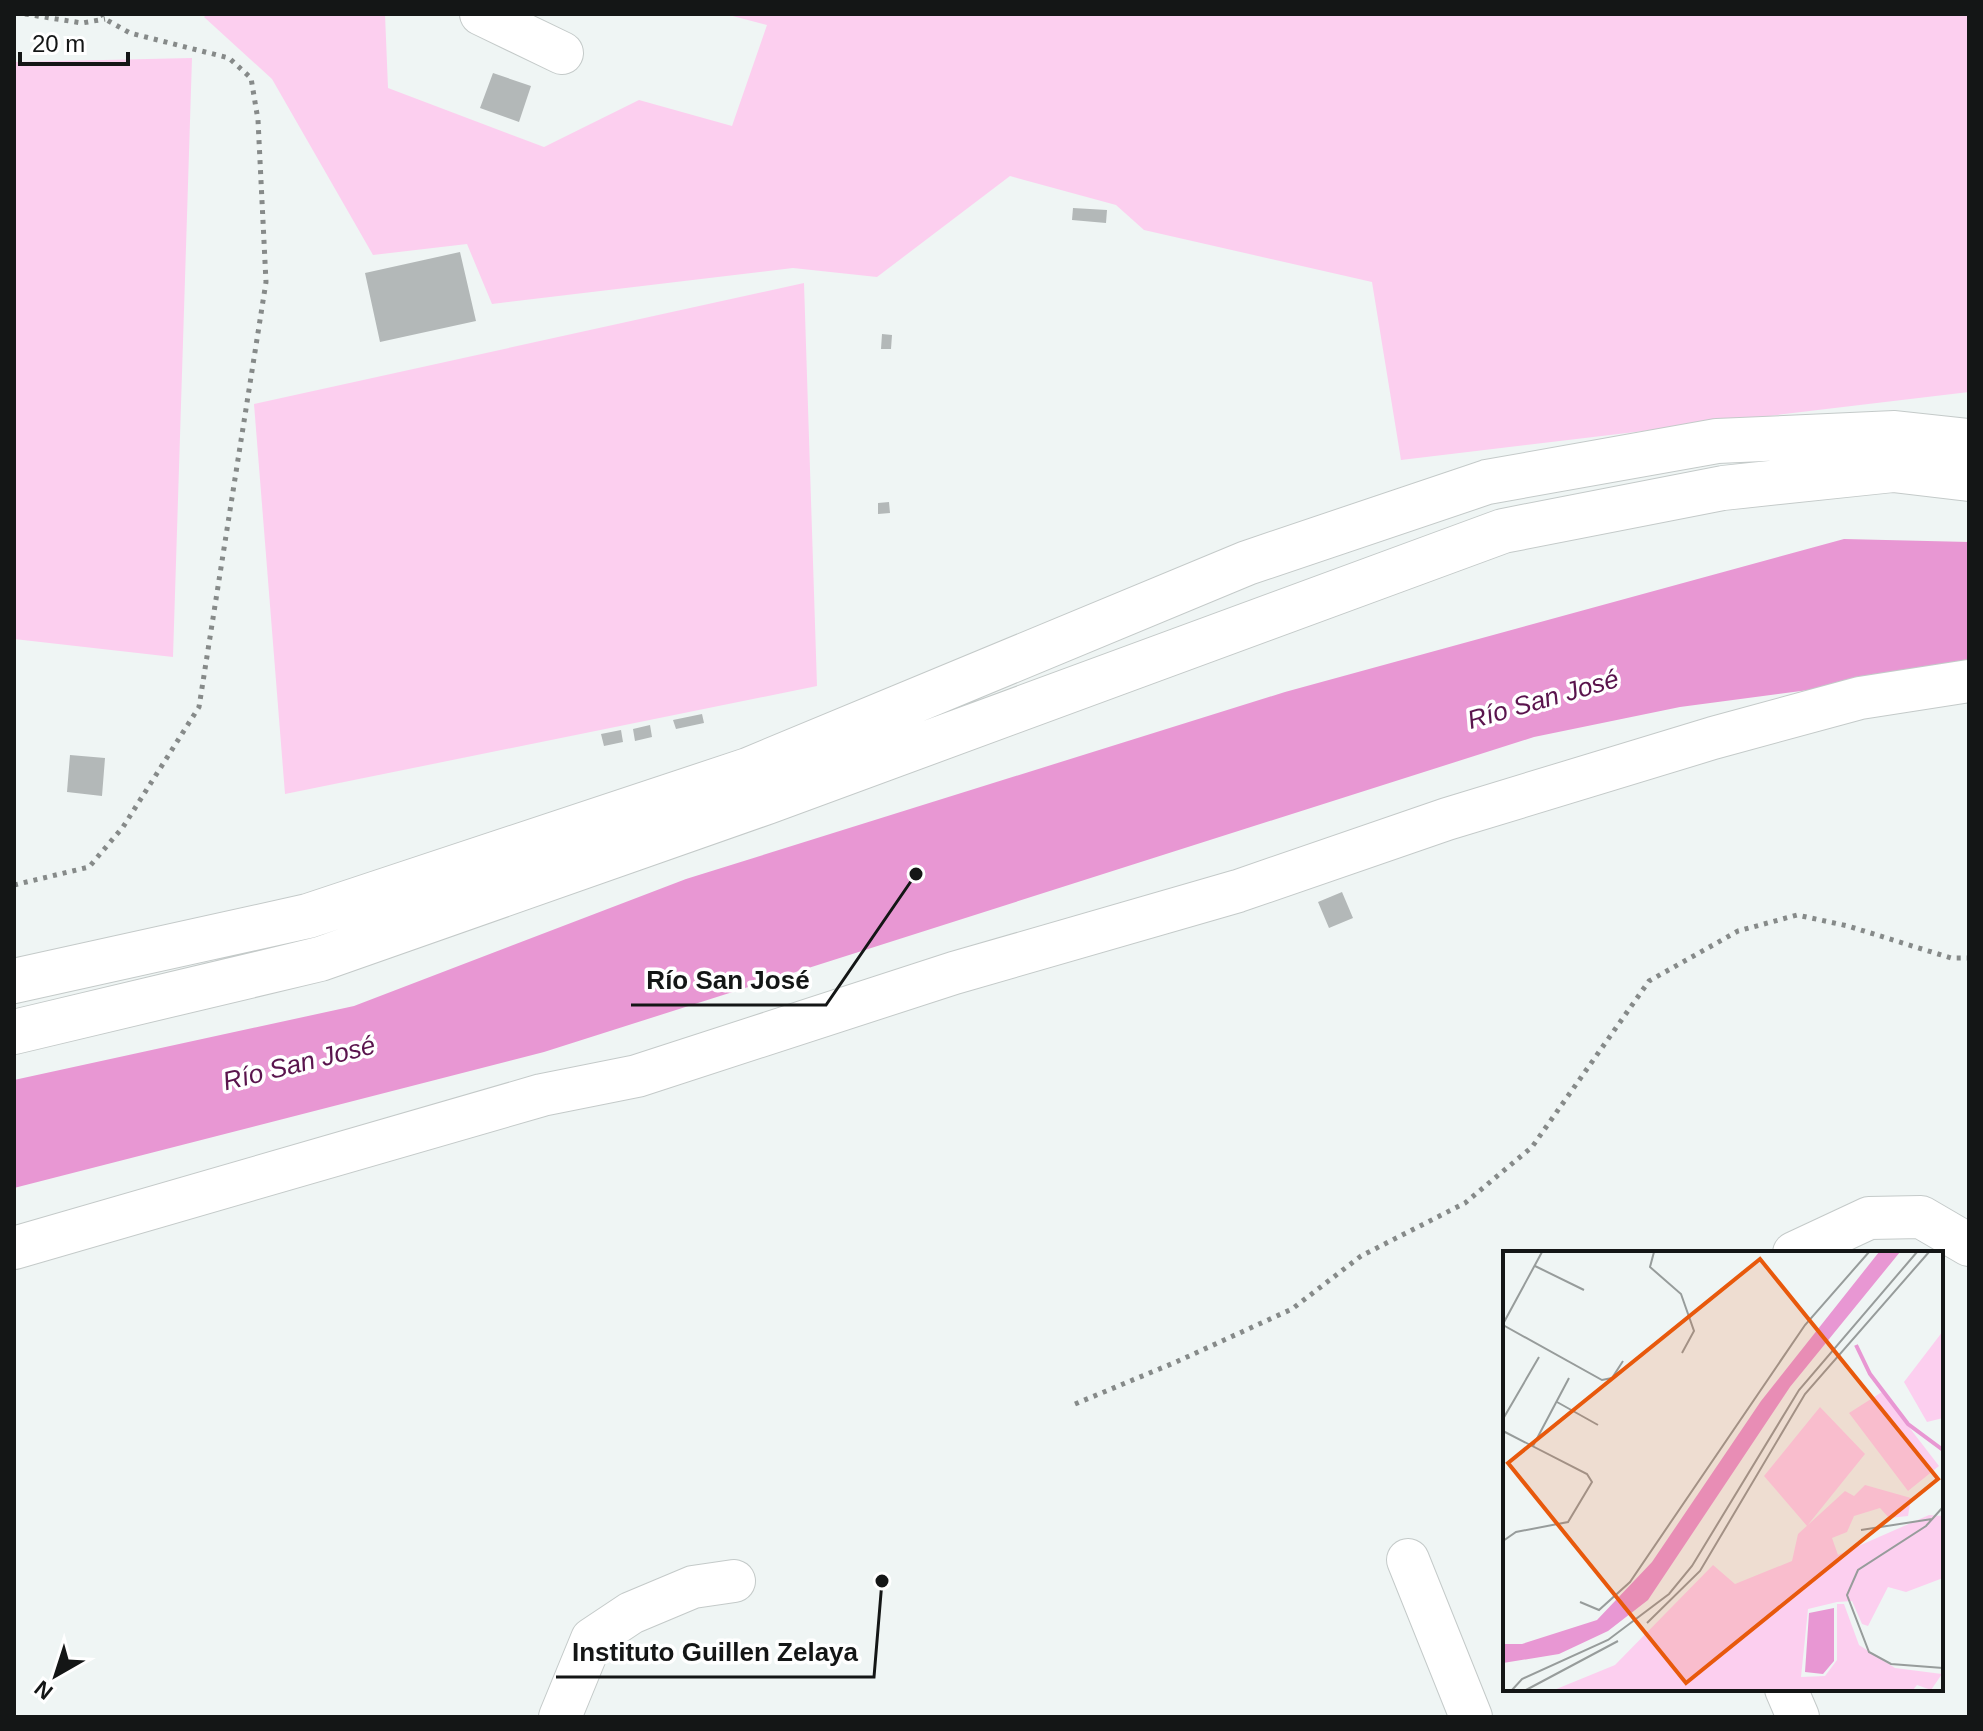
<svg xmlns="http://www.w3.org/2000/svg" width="1983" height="1731" viewBox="0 0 1983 1731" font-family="Arial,sans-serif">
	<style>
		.green { fill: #fccfef }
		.water { fill: #e897d3 }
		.building { fill: #b3b8b8 }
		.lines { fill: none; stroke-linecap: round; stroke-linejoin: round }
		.minor-casing { stroke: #c4cac9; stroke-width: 44 }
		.major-casing { stroke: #c4cac9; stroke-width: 46 }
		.path { stroke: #868a89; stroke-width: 5; stroke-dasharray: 4 6; stroke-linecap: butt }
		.minor { stroke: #fff; stroke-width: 42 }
		.major { stroke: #fff; stroke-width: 44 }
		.labels { text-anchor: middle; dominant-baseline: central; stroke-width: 7; stroke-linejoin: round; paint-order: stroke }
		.water-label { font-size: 26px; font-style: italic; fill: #5a144d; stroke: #fff }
		.inset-river { fill: none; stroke: #e897d3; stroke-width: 4 }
		.inset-road { fill: none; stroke: #979c9b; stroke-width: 2 }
		.view { fill: #e8590c; fill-opacity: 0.15; stroke: #e8590c; stroke-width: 4 }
		.inset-edge { fill: none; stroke: #141616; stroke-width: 4 }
		.leader { fill: none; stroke: #141616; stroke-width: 3 }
		.callout-dot { fill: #141616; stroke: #fff; stroke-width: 3 }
		.callout-label { font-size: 26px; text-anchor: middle; font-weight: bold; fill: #141616; stroke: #fff; stroke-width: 7; stroke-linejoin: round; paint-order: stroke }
	</style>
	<rect width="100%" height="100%" fill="#eff5f4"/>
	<path class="green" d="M207,14H385L388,88L544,147L639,100L732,126L767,25L725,14H1969V392L1401,460L1372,282L1144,230L1116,205L1010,176L877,277L793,268L492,304L467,244L373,255L272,79L204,17Z
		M192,58L173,657L14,639V62Z
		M804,283L817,686L285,794L254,404Z"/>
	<path class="water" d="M1844,539L1969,542V669L1680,707L1534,737L544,1052L14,1188V1080L354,1006L686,879L1285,692Z"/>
	<path class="building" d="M493,73L531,86L519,122L480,108Z
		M1073,208L1107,210L1106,223L1072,220Z
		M460,252L476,321L380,342L365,273Z
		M882,334L892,335L891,349H881Z
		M889,502L890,513L878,514V503Z
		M702,714L704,723L676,729L673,720Z
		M650,725L652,737L635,741L633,729Z
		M621,730L623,742L604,746L601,734Z
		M70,755L105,758L102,796L67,792Z
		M1342,892L1353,918L1329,928L1318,902Z"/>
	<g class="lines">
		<g class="minor-casing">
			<path id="minor" d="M481,14L562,53
				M14,1248L542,1095L637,1076L954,973L1238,891L1447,819L1713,738L1860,698L1969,681
				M1794,1253L1869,1218L1921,1217L1969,1245
				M1408,1560L1471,1717
				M1786,1689L1798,1717
				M560,1717L592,1639L631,1613L693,1587L734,1581"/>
		</g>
		<g class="major-casing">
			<path id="major" d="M14,981L308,916L748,770L1247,563L1487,482L1717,441L1895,433L1969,441
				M14,1032L320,959L767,802L1503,531L1723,488L1893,470L1969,479"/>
		</g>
		<path class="path" d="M25,14L82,23L105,19
			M14,885L89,867L123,827L199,707L266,282L258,120L251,78L229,58L130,33L105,19L102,14
			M1075,1404L1176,1362L1292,1309L1361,1256L1465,1203L1532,1147L1649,981L1738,931L1797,915L1848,926L1951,958H1969"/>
		<use href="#minor" class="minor"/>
		<use href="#major" class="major"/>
	</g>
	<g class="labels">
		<g class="water-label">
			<text transform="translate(1543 699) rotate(-16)">Río San José</text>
			<text transform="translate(299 1063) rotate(-14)">Río San José</text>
		</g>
	</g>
	<g transform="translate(1503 1251)">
		<rect width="440" height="440" fill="#eff5f4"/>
		<path d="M440,80V167L424,171L401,131ZM379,141L436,215L405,240L346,162ZM317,156L362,203L304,275L261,225ZM362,234L408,247L405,265L386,267L377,257L351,265L344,281L329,287L335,304L426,264L440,265V327L403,341L385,336L365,375L359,373L349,350L334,351L305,358L298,426L322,425L334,409V353H341L356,394L392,417L439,423L428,439L414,434L410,439H51L112,414L210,314L232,333L289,310L295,283L342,240L351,245Z" fill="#fccfef"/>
		<path d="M376,1H397L287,136L145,349L105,380L56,403L0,412V393H19L94,369L149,311L258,150ZM331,357V410L320,423L302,421L306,362Z" fill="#e897d3"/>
		<path class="inset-river" d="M353,94L367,123L405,173L440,199"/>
		<path class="inset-road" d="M151,1L147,16L178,43L191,80L179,102M32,15L81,39M0,73L39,1M0,74L99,129L109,127L120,110M54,151L95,174M0,168L36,106M0,180L84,223L89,231L65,271L13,281L0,290M30,195L66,127M440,256L423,275L355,319L344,344L366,401L388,413L440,417M358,279L429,268M77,351L96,359L127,331L302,74L366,1M144,372L197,320L302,143L426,1M9,439L19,428L105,389L166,343L189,315L296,139L414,1M23,439L115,390"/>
		<path class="view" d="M257,8L435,228L183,432L5,212Z"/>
		<rect width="440" height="440" class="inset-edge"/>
	</g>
	<path class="leader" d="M916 874L826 1005H631M882 1581L874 1677H556"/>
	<g class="callout-dot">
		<circle cx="916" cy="874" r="8"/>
		<circle cx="882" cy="1581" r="8"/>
	</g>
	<g class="callout-label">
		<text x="728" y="989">Río San José</text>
		<text x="715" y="1661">Instituto Guillen Zelaya</text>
	</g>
	<rect width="1983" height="1731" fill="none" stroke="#141616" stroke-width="32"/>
	<g transform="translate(56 1675) rotate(219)" stroke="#ffffff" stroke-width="6" paint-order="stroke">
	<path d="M0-6L14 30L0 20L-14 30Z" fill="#141616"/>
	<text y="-12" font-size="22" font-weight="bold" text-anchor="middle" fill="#141616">N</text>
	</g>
	<path d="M20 52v12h108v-12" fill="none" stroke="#141616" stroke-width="4"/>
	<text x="32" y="52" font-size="24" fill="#141616" stroke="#ffffff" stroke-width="6" paint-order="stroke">20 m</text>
</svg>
